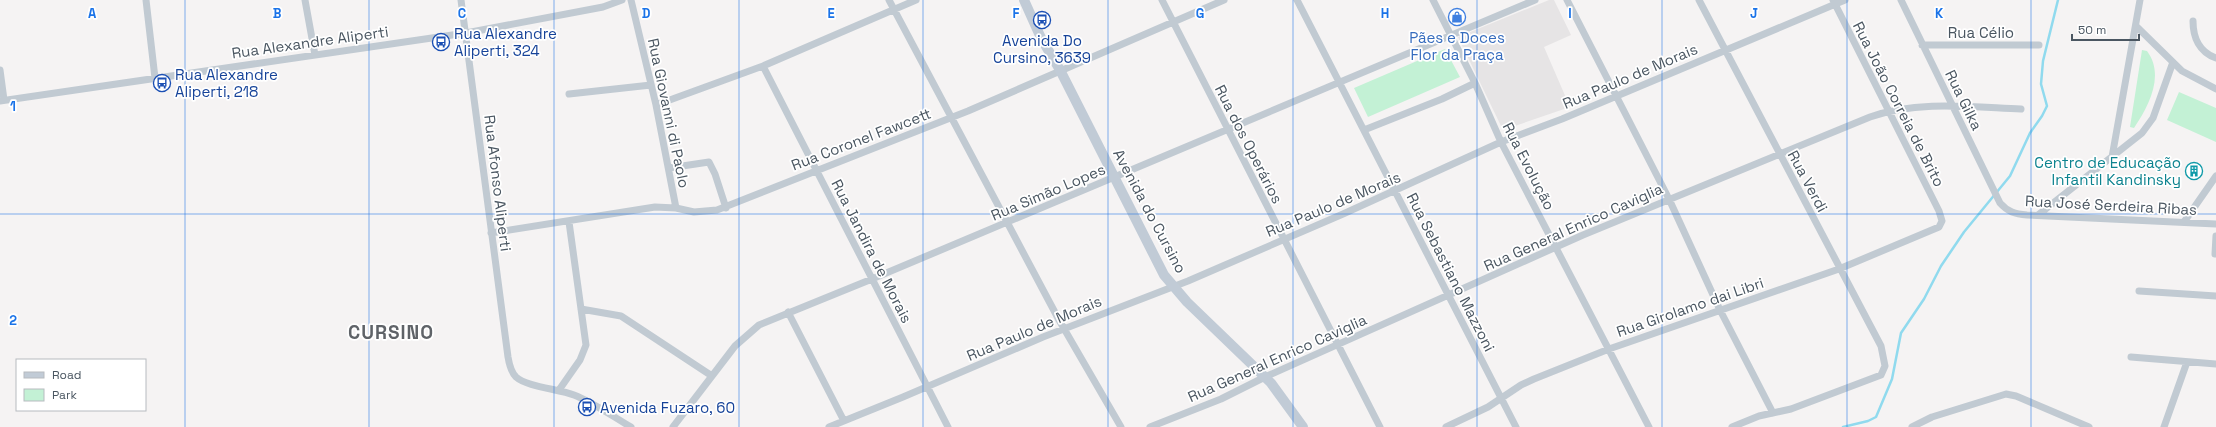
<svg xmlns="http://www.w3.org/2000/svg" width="2216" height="427" viewBox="0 0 2216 427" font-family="'Space Grotesk',sans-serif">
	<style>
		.education { fill: #e6e4e5 }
		.green { fill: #c3f1d5 }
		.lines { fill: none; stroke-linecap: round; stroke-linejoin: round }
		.stream { stroke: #90daee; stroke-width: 2.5 }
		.minor { stroke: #c1cad2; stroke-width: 7 }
		.secondary { stroke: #c1cbd6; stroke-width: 10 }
		.grid { fill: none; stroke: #1a73e8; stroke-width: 1; stroke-opacity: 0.55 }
		.labels { text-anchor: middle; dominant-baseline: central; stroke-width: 3.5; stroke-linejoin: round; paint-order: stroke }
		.street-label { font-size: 15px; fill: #4a5661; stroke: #fff }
		.transit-label { font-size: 15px; fill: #164399; stroke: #fff; text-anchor: start }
		.shop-label { font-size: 15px; fill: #366cbe; stroke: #fff }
		.culture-label { font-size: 15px; fill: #0d838f; stroke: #fff; text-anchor: end }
		.district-label { font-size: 19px; font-weight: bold; letter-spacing: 1px; fill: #5f6368; stroke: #fff }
		.grid-label { font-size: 13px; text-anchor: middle; font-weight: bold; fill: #1a73e8; stroke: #fff; stroke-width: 3.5; stroke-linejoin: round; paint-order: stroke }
	</style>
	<rect width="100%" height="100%" fill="#f5f3f3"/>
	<path class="education" d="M1549,0H1554L1571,35L1544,47L1570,107L1506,129L1502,128L1458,37Z"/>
	<path class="green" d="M1445,49L1460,77L1368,117L1354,88Z
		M2142,50L2147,51C2165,75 2149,106 2134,128L2130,127Z
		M2179,92L2216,108V142L2167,120Z"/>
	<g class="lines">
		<path class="stream" d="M1843,427L1868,421L1876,417L1892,379L1901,333L1924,299L1941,266L1964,232L2010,176L2030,133L2042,116L2047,106L2041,84L2043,61L2058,0"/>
		<path class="minor" d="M146,0L155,78
			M305,0L315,55
			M461,0L508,357C509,363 511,372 516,377C527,387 559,389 574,395C594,403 612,416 631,427
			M631,0L656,105L676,208
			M889,0L1059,320L1121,427
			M1162,0L1380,427
			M1297,0L1516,427
			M1433,0L1475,83L1501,142L1649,427
			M1567,0L1669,199L1720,310L1773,413
			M1699,0L1881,346L1885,366L1881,375L1791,409L1759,416L1732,427
			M1901,0L2000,203C2008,212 2015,214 2027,215L2216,224
			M2193,21C2193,37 2199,52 2216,58
			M2136,26L2182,71L2216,89
			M1922,45H2039
			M763,66L948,427
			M0,70L4,100
			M569,94L651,85
			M0,101L466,33L603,7L622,0
			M656,105L763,66L916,0
			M1364,130L1442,99L1475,83
			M2112,157L2140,0
			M669,168L709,162L715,174L726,208
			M2038,215L2142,133L2153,118L2173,62
			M2184,222L2216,176
			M491,233L655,207L676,208L694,212L717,210L968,111L1224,0
			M2215,254L2216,236
			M2139,291L2216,296
			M581,309L621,316L712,376
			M788,312L844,421
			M2131,357L2216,364
			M559,390L580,360L586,345L569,222
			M673,427L735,346L759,325L872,279L1535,0
			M829,427L903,397L1043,337L1188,281L1343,214L1501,142L1562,119L1845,0
			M1150,427L1221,399L1265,377L1583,235L1870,117C1917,100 1972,107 2021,109
			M1446,427L1488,407L1521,385L1534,379L1609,349L1839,269L1939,227L1942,221L1939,211L1833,0
			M1912,427L1932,417L2006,394L2016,396L2089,427
			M2164,427L2187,362"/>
		<path class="secondary" d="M1024,0L1041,38L1060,70L1164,275L1187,302L1271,383L1303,427"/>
	</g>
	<path class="grid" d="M185,0V427M369,0V427M554,0V427M739,0V427M923,0V427M1108,0V427M1293,0V427M1477,0V427M1662,0V427M1847,0V427M2031,0V427M0,214H2216"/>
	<defs>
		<g id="shop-ring" transform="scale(0.9)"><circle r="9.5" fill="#fff" stroke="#3f7fe0" stroke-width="1.5"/><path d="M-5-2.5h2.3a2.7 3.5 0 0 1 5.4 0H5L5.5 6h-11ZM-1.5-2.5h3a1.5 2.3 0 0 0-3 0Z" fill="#3f7fe0"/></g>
		<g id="bus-ring" transform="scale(0.9)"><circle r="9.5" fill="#fff" stroke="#1a4fb4" stroke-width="1.5"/><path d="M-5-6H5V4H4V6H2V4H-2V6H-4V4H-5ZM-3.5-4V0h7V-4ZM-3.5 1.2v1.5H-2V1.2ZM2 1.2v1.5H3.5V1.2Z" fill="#1a4fb4"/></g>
		<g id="building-ring" transform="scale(0.9)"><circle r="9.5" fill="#fff" stroke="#0f9aa8" stroke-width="1.5"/><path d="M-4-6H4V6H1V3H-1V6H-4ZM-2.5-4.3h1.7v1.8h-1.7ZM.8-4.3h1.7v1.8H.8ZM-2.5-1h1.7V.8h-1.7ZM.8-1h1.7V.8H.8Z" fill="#0f9aa8"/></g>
	</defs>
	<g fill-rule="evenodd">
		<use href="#shop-ring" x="1457" y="17"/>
		<use href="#bus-ring" x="1042" y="20"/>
		<use href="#bus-ring" x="441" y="42"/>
		<use href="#bus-ring" x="162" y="83"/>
		<use href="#building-ring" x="2194" y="171"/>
		<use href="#bus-ring" x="587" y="407"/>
	</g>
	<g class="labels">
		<g class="street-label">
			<text x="1981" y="32">Rua Célio</text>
			<text transform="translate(310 42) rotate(-8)">Rua Alexandre Aliperti</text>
			<text transform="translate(1630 76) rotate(-23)">Rua Paulo de Morais</text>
			<text transform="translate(1964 100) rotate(64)">Rua Gilka</text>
			<text transform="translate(1899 104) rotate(63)">Rua João Correia de Brito</text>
			<text transform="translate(669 113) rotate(78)">Rua Giovanni di Paolo</text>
			<text transform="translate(861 139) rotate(-21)">Rua Coronel Fawcett</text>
			<text transform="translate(1249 144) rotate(63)">Rua dos Operários</text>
			<text transform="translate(1529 166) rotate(63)">Rua Evolução</text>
			<text transform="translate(1808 181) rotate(62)">Rua Verdi</text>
			<text transform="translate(498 183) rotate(83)">Rua Afonso Aliperti</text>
			<text transform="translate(1048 192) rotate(-23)">Rua Simão Lopes</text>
			<text transform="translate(1333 204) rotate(-23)">Rua Paulo de Morais</text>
			<text transform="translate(2111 205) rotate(3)">Rua José Serdeira Ribas</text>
			<text transform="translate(1150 211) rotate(62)">Avenida do Cursino</text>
			<text transform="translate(1573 227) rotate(-24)">Rua General Enrico Caviglia</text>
			<text transform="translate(872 251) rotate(63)">Rua Jandira de Morais</text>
			<text transform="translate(1451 272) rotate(63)">Rua Sebastiano Mazzoni</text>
			<text transform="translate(1690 307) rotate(-19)">Rua Girolamo dai Libri</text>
			<text transform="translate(1034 328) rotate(-23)">Rua Paulo de Morais</text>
			<text transform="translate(1277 358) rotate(-24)">Rua General Enrico Caviglia</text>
		</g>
		<g class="transit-label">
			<text x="454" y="33">Rua Alexandre<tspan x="454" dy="17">Aliperti, 324</tspan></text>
			<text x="1042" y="40" text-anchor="middle">Avenida Do<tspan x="1042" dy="17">Cursino, 3639</tspan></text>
			<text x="175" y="74">Rua Alexandre<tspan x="175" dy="17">Aliperti, 218</tspan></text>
			<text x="600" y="407">Avenida Fuzaro, 60</text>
		</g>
		<g class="shop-label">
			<text x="1457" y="37">Pães e Doces<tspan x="1457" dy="17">Flor da Praça</tspan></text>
		</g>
		<g class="culture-label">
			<text x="2181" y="162">Centro de Educação<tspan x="2181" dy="17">Infantil Kandinsky</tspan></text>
		</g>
		<g class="district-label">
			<text x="391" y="332">CURSINO</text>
		</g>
	</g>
	<g class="grid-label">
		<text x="92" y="18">A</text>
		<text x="277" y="18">B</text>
		<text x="462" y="18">C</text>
		<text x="646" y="18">D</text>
		<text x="831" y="18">E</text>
		<text x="1016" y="18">F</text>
		<text x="1200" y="18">G</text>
		<text x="1385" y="18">H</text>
		<text x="1570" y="18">I</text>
		<text x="1754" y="18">J</text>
		<text x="1939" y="18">K</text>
		<text x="13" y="111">1</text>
		<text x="13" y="325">2</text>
	</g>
	<rect x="16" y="359" width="130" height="52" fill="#ffffff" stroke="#b7bbc0"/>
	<rect x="24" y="372" width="20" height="6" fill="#c1cbd6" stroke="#b7bbc0"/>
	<text x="52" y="379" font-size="12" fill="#4a5661">Road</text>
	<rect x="24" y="389" width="20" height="12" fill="#c3f1d5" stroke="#b7bbc0"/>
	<text x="52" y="399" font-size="12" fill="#4a5661">Park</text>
	<path d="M2072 34v6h67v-6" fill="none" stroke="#4a5661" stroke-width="2"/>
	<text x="2078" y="34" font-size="12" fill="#4a5661" stroke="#ffffff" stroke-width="3" paint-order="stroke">50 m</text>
</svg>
